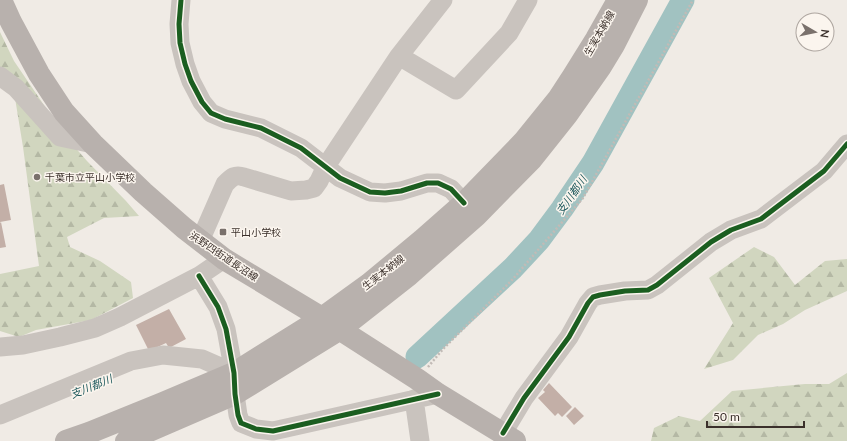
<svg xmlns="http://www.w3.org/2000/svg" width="847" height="441" viewBox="0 0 847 441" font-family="Lato,'Noto Sans JP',sans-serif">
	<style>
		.forest { fill: url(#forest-firs) }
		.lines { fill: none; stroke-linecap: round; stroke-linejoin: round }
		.river { stroke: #a1c2c1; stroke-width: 23 }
		.building { fill: #c3afa7 }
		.path { stroke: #c2bbb6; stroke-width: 2.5; stroke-dasharray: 2 2; stroke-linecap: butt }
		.minor { stroke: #c9c3be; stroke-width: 19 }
		.major { stroke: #b8b1ad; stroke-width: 22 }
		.cycleway-casing { stroke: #fbf5ee; stroke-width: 8 }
		.cycleway { stroke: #1b5e20; stroke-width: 5 }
		.poi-dot { fill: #7a716c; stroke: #fbf5ee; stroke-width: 1.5 }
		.labels { text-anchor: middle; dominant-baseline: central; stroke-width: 3; stroke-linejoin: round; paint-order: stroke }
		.street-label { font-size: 10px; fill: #3b302b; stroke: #fbf5ee }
		.poi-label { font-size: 10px; fill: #3b302b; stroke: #fbf5ee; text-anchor: start }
		.water-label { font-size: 11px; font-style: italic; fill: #1f5a5e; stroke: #fbf5ee }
	</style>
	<defs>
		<pattern id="forest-firs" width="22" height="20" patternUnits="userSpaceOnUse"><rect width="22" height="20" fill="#d1d6bf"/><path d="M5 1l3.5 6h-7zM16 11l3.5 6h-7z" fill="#b4b8a4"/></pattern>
	</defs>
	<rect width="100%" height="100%" fill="#f0ebe5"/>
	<path class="forest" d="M0,32L14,61L65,136L87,161L126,201L139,216L104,218L67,237L70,247L100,261L131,282L133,298L91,320L36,330L19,337L0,331V274L39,266L23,147L15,98L0,71Z
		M754,247L774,257L795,285L825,261L847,259V291L805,310L783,324L758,335L733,360L704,369L733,323L709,278Z
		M847,373V441H651L654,428L679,416L700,421L732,391L805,384H829Z"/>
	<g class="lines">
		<path class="river" d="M417,357L513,268L539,240L562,209L593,163L683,0"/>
	</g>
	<path class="building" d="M4,184L11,220L0,222V185Z
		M1,222L6,247L0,248V223Z
		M169,309L186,339L169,348L166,343L149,351L136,325Z
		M549,383L572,407L562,417L558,413L555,416L538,398L545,392L543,390Z
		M575,407L584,416L574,425L566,416Z"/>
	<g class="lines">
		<path class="path" d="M428,367L443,349L512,280L583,198L693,0"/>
		<path class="minor" d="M181,0L179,24L180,43L185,64L191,81L202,102L211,113L225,119L261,128L301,148L340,178L370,192L385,193L401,191L427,183H438L451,189L464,203
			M399,56L456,90L509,33L528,0
			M0,76L16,88L60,137L93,144
			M200,241L225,184C232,177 235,174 244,177L291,191L306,190L314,188L319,181L326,166L399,56L443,0
			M199,276L218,307L226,329L234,373L235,394L238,415L241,423L256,429L273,431L438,394
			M0,347L23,345L60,337L95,328L120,317L199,276L224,259
			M414,399L420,441
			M0,415L131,361L163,355L202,359L234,373
			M503,433L524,398L569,337L588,303L593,297L600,295L625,291L648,290L657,285L711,242L731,230L761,219L824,171L847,144"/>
		<path class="major" d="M1,0L11,22L39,74L64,112L93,144L143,192L184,228L224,259L322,318L417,379L438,394L515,441
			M66,441L89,433L163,403L234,373L322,318L369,284L422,240L464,203L524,141L558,99L573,76L596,39L618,0
			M126,441L235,394L339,330L409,275L476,216L532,159L567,115L600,68L614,45L637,0"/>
		<g class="cycleway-casing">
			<path id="cycleway" d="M181,0L179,24L180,43L185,64L191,81L202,102L211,113L225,119L261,128L301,148L340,178L370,192L385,193L401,191L427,183H438L451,189L464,203
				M199,276L218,307L226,329L234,373L235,394L238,415L241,423L256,429L273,431L438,394
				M503,433L524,398L569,337L588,303L593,297L600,295L625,291L648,290L657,285L711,242L731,230L761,219L824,171L847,144"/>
		</g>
		<use href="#cycleway" class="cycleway"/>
	</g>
	<g class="poi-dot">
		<circle cx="37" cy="177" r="4"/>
		<rect x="219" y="228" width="8" height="8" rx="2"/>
	</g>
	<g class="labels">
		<g class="street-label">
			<text transform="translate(599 33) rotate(-60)">生実本納線</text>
			<text transform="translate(224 256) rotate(34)">浜野四街道長沼線</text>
			<text transform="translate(383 272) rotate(-38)">生実本納線</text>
		</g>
		<g class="poi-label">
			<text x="45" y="177">千葉市立平山小学校</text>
			<text x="231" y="232">平山小学校</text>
		</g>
		<g class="water-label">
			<text transform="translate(571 195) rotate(-55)">支川都川</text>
			<text transform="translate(91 386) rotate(-22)">支川都川</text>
		</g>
	</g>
	<g transform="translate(815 32) rotate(99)"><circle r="19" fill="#fbf5ee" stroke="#aea6a0"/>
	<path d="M0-3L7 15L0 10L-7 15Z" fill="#7a716c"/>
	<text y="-6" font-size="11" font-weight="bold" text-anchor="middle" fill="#3b302b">N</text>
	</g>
	<path d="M707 421v6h97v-6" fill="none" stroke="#3b302b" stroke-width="2"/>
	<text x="713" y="421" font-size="12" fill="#3b302b" stroke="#fbf5ee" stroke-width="3" paint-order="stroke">50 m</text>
</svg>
